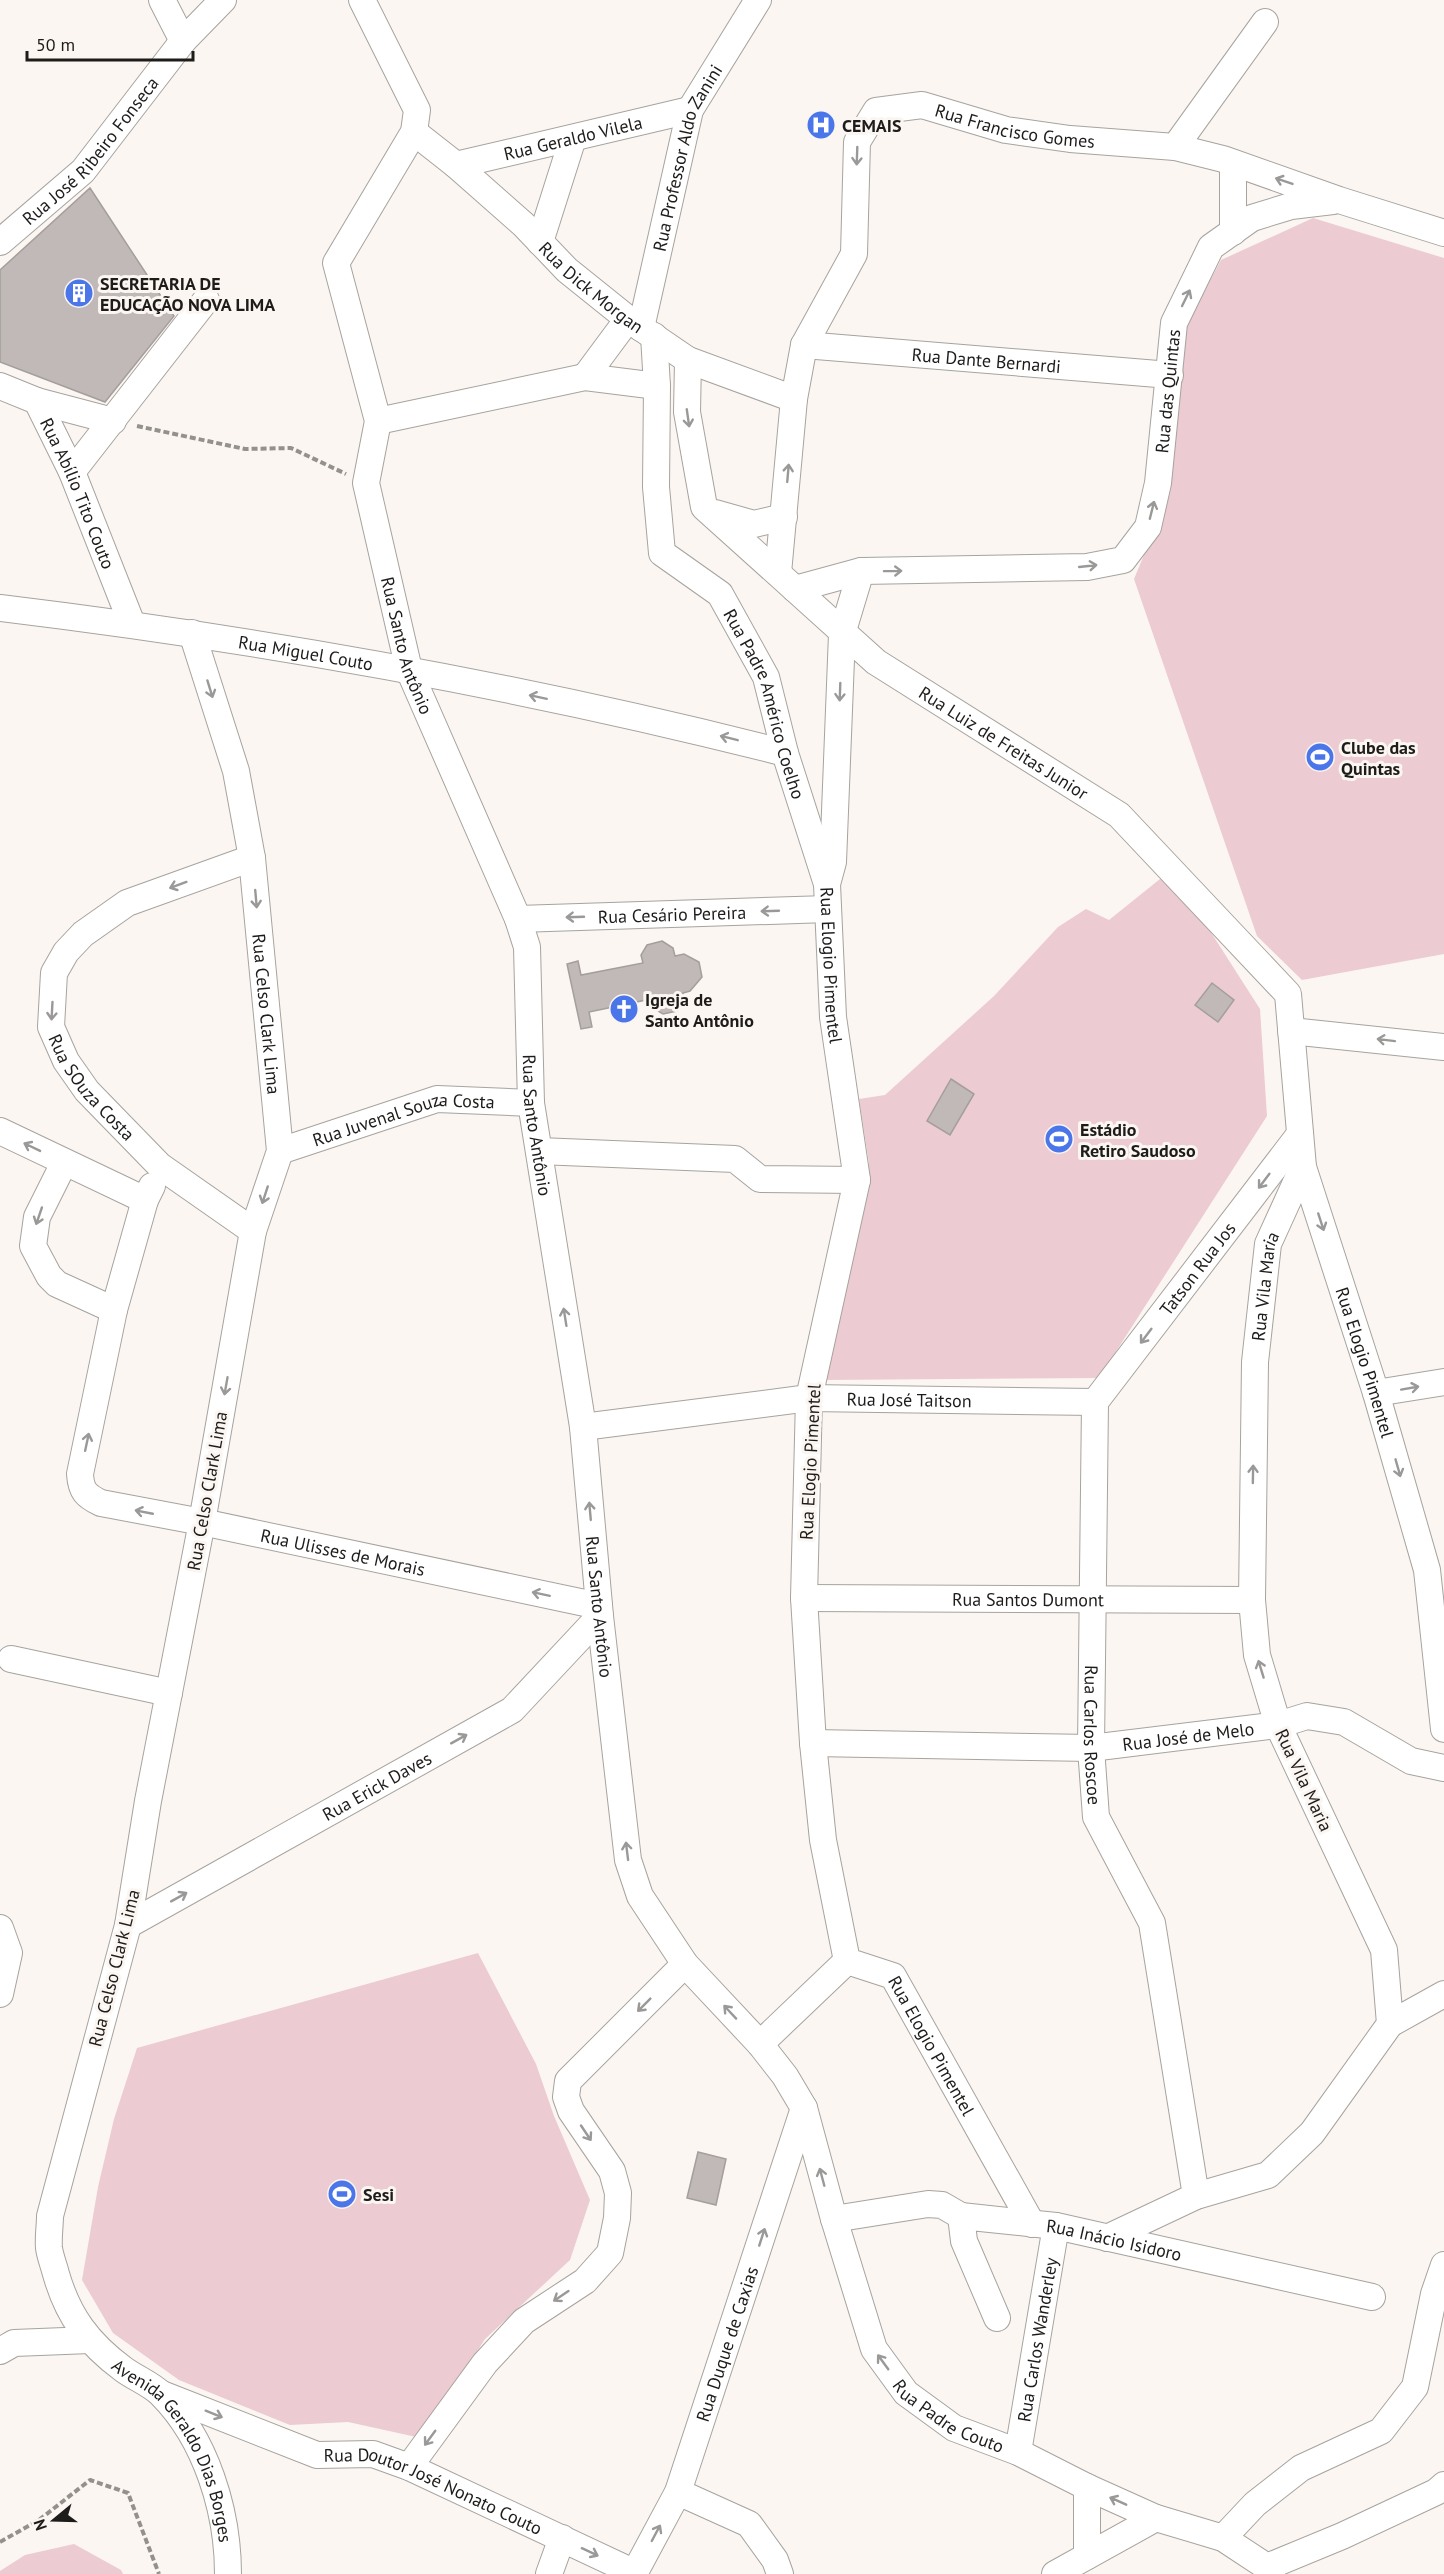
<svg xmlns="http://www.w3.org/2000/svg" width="1444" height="2574" viewBox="0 0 1444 2574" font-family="'PT Sans',sans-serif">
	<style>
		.green { fill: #eccbd3 }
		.building { fill: #c0b9b7; stroke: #a49e9c; stroke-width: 1.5 }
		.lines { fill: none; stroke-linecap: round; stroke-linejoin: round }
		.minor-casing { stroke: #a7a39e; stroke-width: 28 }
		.path { stroke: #94918d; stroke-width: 4; stroke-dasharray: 6 3; stroke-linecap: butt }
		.minor { stroke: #fff; stroke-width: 26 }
		.oneway { stroke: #9a9998 }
		.labels { text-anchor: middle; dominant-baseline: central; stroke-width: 6; stroke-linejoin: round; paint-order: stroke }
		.street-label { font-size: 18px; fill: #1e1c1a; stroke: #fbf6f1 }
		.poi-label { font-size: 18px; font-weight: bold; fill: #1e1c1a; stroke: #fbf6f1; text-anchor: start }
	</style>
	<rect width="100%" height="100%" fill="#fbf6f1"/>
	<path class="green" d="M1313,218L1444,258V954L1302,980L1257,936L1134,579L1170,493L1184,330L1221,260Z
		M1165,875L1203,920L1260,1009L1267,1116L1099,1378L823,1380L869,1163L859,1099L885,1095L994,996L1058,927L1086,909L1109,920Z
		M478,1953L536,2064L554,2116L590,2200L570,2260L485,2339L421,2438L348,2422L290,2425L179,2380L113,2333L82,2280L98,2187L114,2119L137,2048Z
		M74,2544L121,2570L123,2574H0V2571L25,2555Z"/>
	<path class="building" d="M90,188L174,316L105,402L0,362V270Z
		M662,941L673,948L675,956L684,954L699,962L702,977L690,991L683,993L685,1001L677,1011L663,1014L653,1008L651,999L589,1012L592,1027L581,1029L567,964L578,961L581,975L643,963L641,955L647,945Z
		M1212,983L1234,1000L1218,1022L1195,1005Z
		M951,1079L974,1094L950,1135L927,1121Z
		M698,2152L726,2159L716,2205L687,2198Z"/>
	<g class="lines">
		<g class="minor-casing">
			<g id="minor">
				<path d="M162,0L183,41"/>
				<path id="s1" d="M362,0L417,110L414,132L336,263L378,421L366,483L409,670L518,919L527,947L531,1103L583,1427L600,1616L628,1860L640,1896L685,1964L760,2044L785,2076L804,2108L834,2219L874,2349L906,2393L954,2428L1018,2452L1087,2487L1156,2518L1223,2538L1267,2567L1272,2574"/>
				<path id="s2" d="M414,132L456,165L524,225L567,270L628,319L688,360L794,399"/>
				<path d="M1175,147L1265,22"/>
				<path d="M1233,163V232"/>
				<path id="s3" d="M456,165L690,110"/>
				<path id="s4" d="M0,242L83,171L183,41L223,0"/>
				<path d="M540,242L573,138"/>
				<path id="s5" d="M641,328L690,110L758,0"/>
				<path id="s6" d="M654,336L657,386L656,487L662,553L720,594L766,677L785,753L826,881"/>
				<path id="s7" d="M804,345L1170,375"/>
				<path id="s8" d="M688,360L687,412L704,507L876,662L1119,815L1288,994L1303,1167L1376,1393L1427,1570L1444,1729"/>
				<path d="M585,377L628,319"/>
				<path id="s9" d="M0,386L37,401L72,472L132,624"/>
				<path d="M37,401L113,421"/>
				<path d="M378,421L585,377L657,386"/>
				<path d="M72,472L206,300"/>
				<path d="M715,513L754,524L784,517"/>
				<path id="s10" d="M861,571L842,634L833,862L827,884L833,1017L857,1180L809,1398L804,1598L813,1743L823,1840L847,1961L893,1976L1032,2224"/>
				<path id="s11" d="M778,573L794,399L804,345L854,254L857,142L876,111L922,105L1006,130L1070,139L1175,147L1223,159L1339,200L1444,233"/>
				<path id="s12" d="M795,589L861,571L1087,567L1123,560L1148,527L1158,483L1174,323L1211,247L1252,218L1291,206L1333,201"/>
				<path id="s13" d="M0,608C264,640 527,687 785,753"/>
				<path id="s14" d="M192,633L236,771L252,858L280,1151L253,1231L202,1522L148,1801L128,1925L50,2216C50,2226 48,2237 49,2248C50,2256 54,2266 56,2274C68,2316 88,2343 123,2369C135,2378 151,2384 161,2394C206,2439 228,2511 228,2574"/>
				<path id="s15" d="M252,858L127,903L83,934L66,952L54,973L51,1027L66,1061L87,1091L160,1166L253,1231"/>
				<path id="s16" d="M518,919L828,909"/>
				<path d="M1291,1031L1444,1047"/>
				<path d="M0,1131L145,1200L152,1186"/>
				<path id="s17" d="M280,1151L437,1099L531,1103"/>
				<path d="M539,1151L735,1159L760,1179L857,1180"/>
				<path d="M64,1163L37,1217L33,1246L49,1276L57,1284L114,1310"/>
				<path id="s18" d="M145,1200L114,1310L80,1474C81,1491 86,1496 101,1503L202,1522L599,1606"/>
				<path d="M1376,1393L1444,1382"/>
				<path id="s19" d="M1095,1402L1091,1748L1096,1817L1152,1923L1196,2196"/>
				<path id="s20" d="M1095,1402L1300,1134"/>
				<path id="s21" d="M583,1427L809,1398L1095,1402"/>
				<path id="s22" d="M804,1598L1252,1600"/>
				<path d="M11,1659L169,1693"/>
				<path id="s23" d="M813,1743L1091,1748L1278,1725L1307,1716L1344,1722L1411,1761L1444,1768"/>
				<path id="s24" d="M128,1925L512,1710L600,1616"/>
				<path d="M0,1928L9,1953L0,1994"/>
				<path d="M1390,2024L1444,1994"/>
				<path d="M760,2044L847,1961"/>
				<path d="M834,2219L928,2204L942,2205L961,2216"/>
				<path id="s25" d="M1107,2238L1196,2196L1268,2175L1312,2133L1390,2024L1384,1950L1278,1725L1257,1655L1252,1600L1255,1362L1268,1244L1303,1167"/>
				<path id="s26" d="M997,2318L964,2241L961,2216L1056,2226L1372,2297"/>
				<path d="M0,2351L14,2343L90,2340"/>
				<path id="s27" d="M162,2394L317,2455L373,2454L409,2467L635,2573"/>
				<path id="s28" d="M1018,2452L1056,2226"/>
				<path d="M409,2467L485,2363L524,2321L585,2281L610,2253L617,2218L618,2193L612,2171L571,2111L566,2097L568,2081L685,1964"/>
				<path d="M678,2492L749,2524L775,2560L780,2574"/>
				<path d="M1223,2538L1255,2504L1301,2468L1381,2431L1415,2387L1434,2294L1444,2265"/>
				<path d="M1087,2556V2487"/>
				<path d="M1267,2567L1342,2536L1436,2492L1444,2485"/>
				<path d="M549,2574L562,2538"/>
				<path id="s29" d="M634,2574L678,2492L804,2108"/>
				<path d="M1055,2574L1156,2518"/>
			</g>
		</g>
		<path class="path" d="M137,426L245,449L291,448L346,474
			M0,2542L39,2520L90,2480L128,2493L159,2574"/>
		<use href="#minor" class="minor"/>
	</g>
	<defs><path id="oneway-shaft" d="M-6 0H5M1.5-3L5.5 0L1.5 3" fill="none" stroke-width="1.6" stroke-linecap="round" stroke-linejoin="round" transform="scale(1.5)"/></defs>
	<g class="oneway">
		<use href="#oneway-shaft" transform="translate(857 156) rotate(92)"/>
		<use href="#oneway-shaft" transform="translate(1284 181) rotate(-161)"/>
		<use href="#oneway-shaft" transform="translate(1186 298) rotate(-64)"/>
		<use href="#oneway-shaft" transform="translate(688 418) rotate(82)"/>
		<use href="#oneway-shaft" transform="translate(788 473) rotate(-85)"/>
		<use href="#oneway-shaft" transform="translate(1152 510) rotate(-76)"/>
		<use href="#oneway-shaft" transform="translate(1088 566) rotate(-6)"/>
		<use href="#oneway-shaft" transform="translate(893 571) rotate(-1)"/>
		<use href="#oneway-shaft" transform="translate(210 689) rotate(73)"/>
		<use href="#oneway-shaft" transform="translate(840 692) rotate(92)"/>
		<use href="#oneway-shaft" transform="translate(538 697) rotate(-168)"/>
		<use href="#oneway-shaft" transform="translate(729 738) rotate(-166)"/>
		<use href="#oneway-shaft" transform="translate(178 885) rotate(160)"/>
		<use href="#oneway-shaft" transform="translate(256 899) rotate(85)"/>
		<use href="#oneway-shaft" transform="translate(770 911) rotate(178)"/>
		<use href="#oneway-shaft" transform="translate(575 917) rotate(178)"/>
		<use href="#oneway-shaft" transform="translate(52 1011) rotate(93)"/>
		<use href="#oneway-shaft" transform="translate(1386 1040) rotate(-173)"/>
		<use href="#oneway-shaft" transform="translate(32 1147) rotate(-154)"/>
		<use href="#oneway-shaft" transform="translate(1264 1181) rotate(127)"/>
		<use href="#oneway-shaft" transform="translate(265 1195) rotate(108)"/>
		<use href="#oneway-shaft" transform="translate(39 1216) rotate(109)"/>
		<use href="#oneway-shaft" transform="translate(1321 1222) rotate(72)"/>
		<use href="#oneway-shaft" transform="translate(565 1317) rotate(-99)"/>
		<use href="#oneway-shaft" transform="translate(1146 1336) rotate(127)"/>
		<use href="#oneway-shaft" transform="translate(226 1386) rotate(100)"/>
		<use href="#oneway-shaft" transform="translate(1410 1388) rotate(-10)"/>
		<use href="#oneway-shaft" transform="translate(87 1442) rotate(-78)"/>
		<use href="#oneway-shaft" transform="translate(1398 1468) rotate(74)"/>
		<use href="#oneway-shaft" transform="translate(1253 1474) rotate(-89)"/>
		<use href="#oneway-shaft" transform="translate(590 1511) rotate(-95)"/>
		<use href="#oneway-shaft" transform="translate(144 1512) rotate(-169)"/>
		<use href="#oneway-shaft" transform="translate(541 1594) rotate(-168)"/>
		<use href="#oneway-shaft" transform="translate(1261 1669) rotate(-107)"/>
		<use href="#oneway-shaft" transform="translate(459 1739) rotate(-29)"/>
		<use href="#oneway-shaft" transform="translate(627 1851) rotate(-97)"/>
		<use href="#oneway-shaft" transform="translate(179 1897) rotate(-29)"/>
		<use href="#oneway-shaft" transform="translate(644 2005) rotate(135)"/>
		<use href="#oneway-shaft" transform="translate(730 2012) rotate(-133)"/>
		<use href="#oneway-shaft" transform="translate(586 2133) rotate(56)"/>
		<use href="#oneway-shaft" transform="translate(822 2177) rotate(-105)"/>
		<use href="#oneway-shaft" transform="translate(762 2237) rotate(-72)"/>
		<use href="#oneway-shaft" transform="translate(561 2296) rotate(146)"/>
		<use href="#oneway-shaft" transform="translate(883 2362) rotate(-126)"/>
		<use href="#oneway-shaft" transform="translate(214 2414) rotate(22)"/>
		<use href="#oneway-shaft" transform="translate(430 2438) rotate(126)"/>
		<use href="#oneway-shaft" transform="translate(1118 2501) rotate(-156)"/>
		<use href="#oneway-shaft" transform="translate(656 2533) rotate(-62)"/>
		<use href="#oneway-shaft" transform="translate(590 2552) rotate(25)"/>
	</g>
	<defs>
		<g id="hospital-disc" transform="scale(1.5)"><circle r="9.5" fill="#4b76e9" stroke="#fbf6f1"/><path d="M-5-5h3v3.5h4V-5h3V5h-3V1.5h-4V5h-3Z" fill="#fff"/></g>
		<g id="building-disc" transform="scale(1.5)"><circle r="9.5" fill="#4b76e9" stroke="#fbf6f1"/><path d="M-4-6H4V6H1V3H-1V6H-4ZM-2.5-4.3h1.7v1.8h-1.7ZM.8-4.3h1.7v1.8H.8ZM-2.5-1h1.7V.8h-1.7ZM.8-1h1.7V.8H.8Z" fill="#fff"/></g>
		<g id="stadium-disc" transform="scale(1.5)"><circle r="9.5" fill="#4b76e9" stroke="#fbf6f1"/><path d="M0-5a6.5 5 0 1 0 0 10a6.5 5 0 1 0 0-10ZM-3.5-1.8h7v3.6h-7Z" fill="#fff"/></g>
		<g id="church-disc" transform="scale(1.5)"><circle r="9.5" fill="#4b76e9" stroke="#fbf6f1"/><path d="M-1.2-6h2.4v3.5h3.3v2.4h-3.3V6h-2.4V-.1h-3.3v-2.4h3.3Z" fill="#fff"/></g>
	</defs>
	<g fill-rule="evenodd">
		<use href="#hospital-disc" x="821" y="125"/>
		<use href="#building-disc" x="79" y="293"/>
		<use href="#stadium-disc" x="1320" y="757"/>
		<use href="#church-disc" x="624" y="1009"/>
		<use href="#stadium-disc" x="1059" y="1139"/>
		<use href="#stadium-disc" x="342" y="2194"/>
	</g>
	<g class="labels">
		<g class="street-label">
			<text stroke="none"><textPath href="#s11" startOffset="624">Rua Francisco Gomes</textPath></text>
			<text stroke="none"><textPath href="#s3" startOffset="120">Rua Geraldo Vilela</textPath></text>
			<text stroke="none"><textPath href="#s4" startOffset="129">Rua José Ribeiro Fonseca</textPath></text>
			<text stroke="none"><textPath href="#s5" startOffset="177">Rua Professor Aldo Zanini</textPath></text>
			<text stroke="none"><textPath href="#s2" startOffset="236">Rua Dick Morgan</textPath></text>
			<text stroke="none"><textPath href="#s7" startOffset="183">Rua Dante Bernardi</textPath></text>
			<text stroke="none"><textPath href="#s12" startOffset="510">Rua das Quintas</textPath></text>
			<text stroke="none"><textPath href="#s9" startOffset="141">Rua Abílio Tito Couto</textPath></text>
			<text stroke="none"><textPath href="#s1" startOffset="692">Rua Santo Antônio</textPath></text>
			<text stroke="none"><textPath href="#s13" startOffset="309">Rua Miguel Couto</textPath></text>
			<text stroke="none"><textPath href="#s6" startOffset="408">Rua Padre Américo Coelho</textPath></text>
			<text stroke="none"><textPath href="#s8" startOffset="531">Rua Luiz de Freitas Junior</textPath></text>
			<text stroke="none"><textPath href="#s16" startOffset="154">Rua Cesário Pereira</textPath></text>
			<text stroke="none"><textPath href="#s10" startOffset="398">Rua Elogio Pimentel</textPath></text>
			<text stroke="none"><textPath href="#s14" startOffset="390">Rua Celso Clark Lima</textPath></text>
			<text stroke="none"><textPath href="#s15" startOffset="363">Rua SOuza Costa</textPath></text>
			<text stroke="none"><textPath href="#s17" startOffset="129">Rua Juvenal Souza Costa</textPath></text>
			<text stroke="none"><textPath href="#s1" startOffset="1196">Rua Santo Antônio</textPath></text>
			<text stroke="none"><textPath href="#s20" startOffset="168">Tatson Rua Jos</textPath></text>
			<text stroke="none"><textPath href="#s25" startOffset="1134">Rua Vila Maria</textPath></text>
			<text stroke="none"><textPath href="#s8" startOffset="1292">Rua Elogio Pimentel</textPath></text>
			<text stroke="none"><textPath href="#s21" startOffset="328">Rua José Taitson</textPath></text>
			<text transform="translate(810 1462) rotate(-87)">Rua Elogio Pimentel</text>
			<text transform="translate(207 1491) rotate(-80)">Rua Celso Clark Lima</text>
			<text stroke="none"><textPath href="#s18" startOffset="567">Rua Ulisses de Morais</textPath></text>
			<text stroke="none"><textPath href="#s22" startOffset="224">Rua Santos Dumont</textPath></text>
			<text stroke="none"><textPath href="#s1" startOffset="1682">Rua Santo Antônio</textPath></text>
			<text stroke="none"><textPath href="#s19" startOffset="333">Rua Carlos Roscoe</textPath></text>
			<text stroke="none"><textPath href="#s23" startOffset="376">Rua José de Melo</textPath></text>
			<text transform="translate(1304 1780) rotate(65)">Rua Vila Maria</text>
			<text stroke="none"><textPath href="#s24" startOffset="285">Rua Erick Daves</textPath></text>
			<text transform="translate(114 1968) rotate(-76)">Rua Celso Clark Lima</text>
			<text stroke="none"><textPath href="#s10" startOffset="1532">Rua Elogio Pimentel</textPath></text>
			<text stroke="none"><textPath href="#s26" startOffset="264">Rua Inácio Isidoro</textPath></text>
			<text stroke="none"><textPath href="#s28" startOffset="114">Rua Carlos Wanderley</textPath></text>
			<text stroke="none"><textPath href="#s29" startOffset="249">Rua Duque de Caxias</textPath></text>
			<text stroke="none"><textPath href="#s1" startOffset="2598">Rua Padre Couto</textPath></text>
			<text stroke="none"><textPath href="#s14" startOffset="1896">Avenida Geraldo Dias Borges</textPath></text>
			<text stroke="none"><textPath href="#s27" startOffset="290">Rua Doutor José Nonato Couto</textPath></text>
		</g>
		<g class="poi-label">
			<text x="842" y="125">CEMAIS</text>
			<text x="100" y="283">SECRETARIA DE<tspan x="100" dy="21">EDUCAÇÃO NOVA LIMA</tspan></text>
			<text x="1341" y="747">Clube das<tspan x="1341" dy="21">Quintas</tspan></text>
			<text x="645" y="999">Igreja de<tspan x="645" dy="21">Santo Antônio</tspan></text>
			<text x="1080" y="1129">Estádio<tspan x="1080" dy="21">Retiro Saudoso</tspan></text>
			<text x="363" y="2194">Sesi</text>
		</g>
	</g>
	<g transform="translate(54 2520) rotate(251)" stroke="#fbf6f1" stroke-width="4.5" paint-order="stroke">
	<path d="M0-4.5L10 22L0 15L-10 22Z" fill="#1e1c1a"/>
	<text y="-9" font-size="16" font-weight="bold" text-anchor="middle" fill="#1e1c1a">N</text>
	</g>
	<path d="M27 51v9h166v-9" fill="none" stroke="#1e1c1a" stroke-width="3"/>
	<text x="36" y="51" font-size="18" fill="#1e1c1a" stroke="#fbf6f1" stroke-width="4.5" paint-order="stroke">50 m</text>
</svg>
